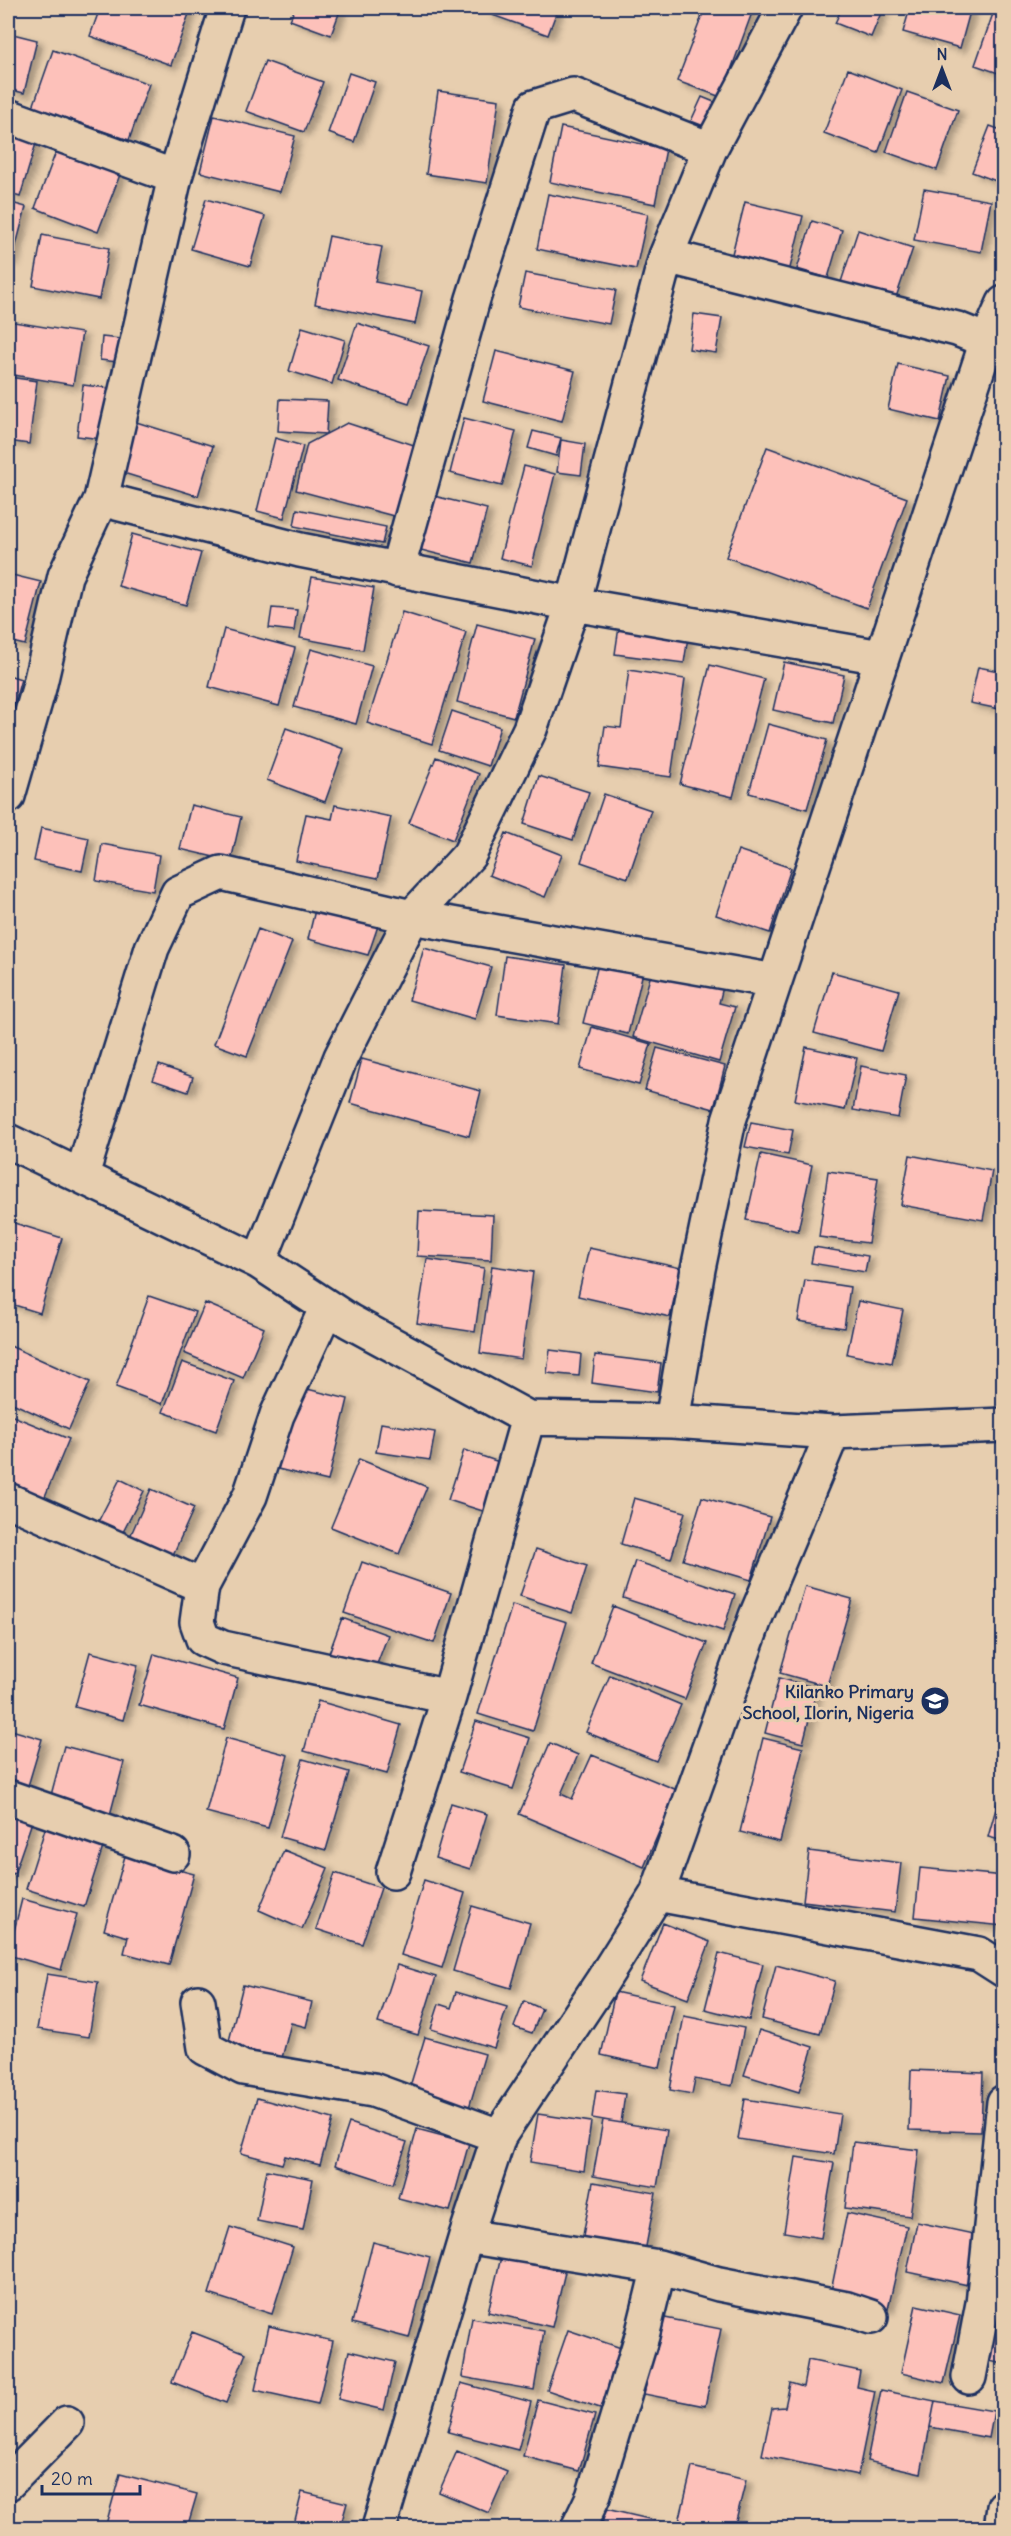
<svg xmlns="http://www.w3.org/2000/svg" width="1011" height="2536" viewBox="0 0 1011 2536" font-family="Delius,sans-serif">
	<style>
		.building { fill: #fdc1ba; stroke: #1b2f5e; stroke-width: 1.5; filter: url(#shadow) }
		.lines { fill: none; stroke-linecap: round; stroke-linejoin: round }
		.minor-casing { stroke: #1b2f5e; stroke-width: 38 }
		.minor { stroke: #e7ceaf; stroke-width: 33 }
		.labels { text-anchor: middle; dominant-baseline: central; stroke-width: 6; stroke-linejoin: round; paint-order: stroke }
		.poi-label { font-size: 18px; font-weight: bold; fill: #1b2f5e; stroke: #e7ceaf; text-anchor: end }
	</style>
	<defs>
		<filter id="shadow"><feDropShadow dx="6" dy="4" stdDeviation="3" flood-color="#0004"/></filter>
	</defs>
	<rect width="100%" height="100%" fill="#e7ceaf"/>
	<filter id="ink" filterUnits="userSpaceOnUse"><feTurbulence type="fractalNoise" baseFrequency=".0167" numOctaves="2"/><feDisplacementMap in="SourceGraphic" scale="12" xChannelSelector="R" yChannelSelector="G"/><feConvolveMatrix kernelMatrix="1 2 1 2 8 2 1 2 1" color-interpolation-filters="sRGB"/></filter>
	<g filter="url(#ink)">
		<path class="building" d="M100,8H191L171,65L90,36Z
			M295,8H341L331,35L290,20Z
			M489,8H558L548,35L487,13Z
			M705,8H747L753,10L721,97L677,81Z
			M842,8H883L871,37L835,23Z
			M910,8H971L960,48L903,32Z
			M995,8H1004V75L975,65Z
			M9,33L37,40L24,93L8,89Z
			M53,50L149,84L129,140L33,107Z
			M265,61L323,82L304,132L246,111Z
			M848,69L902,90L878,153L824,133Z
			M349,73L375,82L354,142L328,133Z
			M438,91L499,100L487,183L426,174Z
			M907,92L958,110L937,170L886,152Z
			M702,97L719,104L709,128L691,121Z
			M214,116L295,136L280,192L200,172Z
			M990,126L1004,131V184L972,172Z
			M561,127L666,149L655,204L550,182Z
			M8,131L37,140L20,197L8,193Z
			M57,149L121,172L98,232L35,208Z
			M924,189L991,201L981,252L914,240Z
			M548,194L648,214L636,269L537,249Z
			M206,199L265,216L250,266L191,249Z
			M8,202L26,207L12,261L8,260Z
			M745,202L803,216L789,272L731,258Z
			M812,221L842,230L828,278L797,269Z
			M858,230L913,248L893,306L839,288Z
			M42,235L109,248L99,299L33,286Z
			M329,236L382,247L375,282L422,291L415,324L315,304Z
			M525,273L616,290L609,324L518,307Z
			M694,314L722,318L716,353L689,349Z
			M8,321L82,333L73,385L8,374Z
			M357,323L429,346L409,403L338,380Z
			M302,327L345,340L332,384L289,371Z
			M102,337L120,339L118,362L100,360Z
			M496,351L575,371L562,421L483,401Z
			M898,364L950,376L940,421L888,409Z
			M8,377L37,381L29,444L8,441Z
			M83,385L109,388L102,439L77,436Z
			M280,399L328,401L326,434L278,431Z
			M464,418L516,431L502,486L450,473Z
			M133,421L213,446L198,496L117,471Z
			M347,423L423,448L405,519L296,490L307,444Z
			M533,431L561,438L556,456L528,448Z
			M275,438L303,446L284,518L257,511Z
			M561,440L585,444L581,475L557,472Z
			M767,447L907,498L867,608L726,557Z
			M524,466L555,474L532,566L500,558Z
			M434,496L487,509L473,563L421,550Z
			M297,509L386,527L382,544L294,526Z
			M132,534L201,553L186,605L118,586Z
			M8,574L41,582L25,645L8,641Z
			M312,577L374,588L363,650L300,638Z
			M272,608L297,610L294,631L269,628Z
			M402,612L466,632L432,744L367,723Z
			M477,624L535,639L514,717L457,702Z
			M619,627L688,637L684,663L615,654Z
			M224,629L295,648L279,706L209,687Z
			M311,649L372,666L356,724L294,707Z
			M784,662L844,675L833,723L773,710Z
			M710,665L764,679L733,797L680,784Z
			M978,667L1004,672V710L970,703Z
			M629,670L685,679L671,777L599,767L605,726L621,728Z
			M8,675L21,679L8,726Z
			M452,711L500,727L488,766L439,750Z
			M768,724L827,740L807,809L749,793Z
			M286,728L344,749L325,802L267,780Z
			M436,757L479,774L453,840L409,823Z
			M539,776L589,792L573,840L524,824Z
			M604,794L651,810L628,878L581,862Z
			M191,805L241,817L231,861L180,849Z
			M335,805L391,817L378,878L296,861L306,814L332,819Z
			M41,828L89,838L82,871L34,861Z
			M506,833L562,855L545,897L489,875Z
			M102,844L159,855L153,891L96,881Z
			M738,850L791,868L770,933L716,915Z
			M315,910L379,923L368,955L308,939Z
			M258,929L292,942L247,1056L214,1044Z
			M424,948L491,967L475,1019L409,1000Z
			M505,956L566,965L558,1024L497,1015Z
			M600,957L644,968L628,1034L583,1023Z
			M653,967L723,987L719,1003L735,1007L719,1062L633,1037Z
			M832,972L899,990L881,1051L814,1033Z
			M592,1027L651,1044L639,1085L580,1069Z
			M806,1047L857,1058L845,1110L795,1100Z
			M657,1048L725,1066L714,1109L645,1090Z
			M362,1059L481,1091L469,1136L350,1103Z
			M159,1065L193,1077L188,1092L153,1080Z
			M861,1066L906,1075L898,1118L853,1110Z
			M751,1122L793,1130L788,1155L745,1147Z
			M761,1154L812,1165L798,1231L746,1220Z
			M910,1155L992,1171L983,1220L901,1205Z
			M828,1171L878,1178L868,1243L819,1237Z
			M419,1211L493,1215L491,1260L417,1256Z
			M8,1221L62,1238L40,1313L8,1303Z
			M814,1247L868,1256L865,1272L811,1263Z
			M589,1248L681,1268L670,1317L578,1296Z
			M427,1259L484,1268L475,1332L417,1323Z
			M492,1266L533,1272L521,1359L480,1353Z
			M805,1280L850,1287L844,1328L798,1321Z
			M149,1296L195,1312L162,1404L116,1387Z
			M858,1301L903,1310L892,1363L847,1354Z
			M205,1303L264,1328L243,1378L184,1353Z
			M8,1345L90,1382L69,1429L8,1401Z
			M550,1350L581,1354L579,1376L547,1373Z
			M595,1355L661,1363L657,1392L592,1383Z
			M182,1362L234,1381L216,1431L163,1412Z
			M299,1387L348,1399L328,1481L278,1469Z
			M8,1414L69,1439L43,1501L8,1486Z
			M381,1423L435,1432L430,1460L376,1452Z
			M464,1450L502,1463L486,1512L448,1500Z
			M359,1459L427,1487L399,1554L331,1527Z
			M120,1479L144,1491L121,1536L97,1524Z
			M151,1489L194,1508L172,1557L129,1539Z
			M702,1497L770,1517L751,1580L683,1560Z
			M634,1498L685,1512L671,1559L621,1544Z
			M536,1549L587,1566L572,1613L520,1596Z
			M635,1561L735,1594L723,1631L623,1598Z
			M362,1562L451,1593L434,1643L344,1613Z
			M805,1586L852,1599L827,1686L780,1673Z
			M512,1605L567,1622L533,1731L478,1714Z
			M613,1606L707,1643L685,1699L591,1663Z
			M342,1618L388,1635L374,1672L328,1656Z
			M90,1652L138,1665L123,1720L75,1707Z
			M154,1654L238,1678L224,1729L139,1705Z
			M610,1675L681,1705L656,1761L586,1732Z
			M779,1678L817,1688L803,1743L765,1733Z
			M318,1701L401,1725L387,1774L304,1751Z
			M476,1721L530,1738L513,1789L459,1772Z
			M8,1729L42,1739L28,1786L8,1780Z
			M226,1738L288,1755L268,1828L206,1812Z
			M763,1738L803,1748L780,1842L740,1832Z
			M550,1743L578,1755L561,1794L572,1799L592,1755L677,1790L644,1867L519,1814Z
			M64,1746L124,1762L110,1815L50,1799Z
			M303,1759L349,1772L326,1850L280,1837Z
			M1004,1780V1841L988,1837Z
			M451,1803L487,1814L470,1869L435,1858Z
			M8,1810L33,1819L14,1874L8,1872Z
			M46,1826L104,1844L84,1907L26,1889Z
			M284,1850L328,1868L302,1929L259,1910Z
			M809,1851L901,1863L895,1912L803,1901Z
			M125,1856L194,1874L169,1965L124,1953L128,1937L104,1930Z
			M920,1868L1004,1876V1926L915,1917Z
			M335,1873L381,1888L362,1944L316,1929Z
			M424,1880L465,1893L442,1968L401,1955Z
			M22,1899L77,1914L61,1970L8,1955Z
			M472,1906L530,1923L511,1988L453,1971Z
			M663,1923L710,1942L688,1999L640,1981Z
			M719,1953L763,1964L749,2020L705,2009Z
			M397,1965L436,1977L418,2035L378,2023Z
			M776,1965L835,1981L820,2034L762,2019Z
			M47,1974L98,1982L89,2037L37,2029Z
			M243,1985L312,2002L306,2027L291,2023L282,2058L228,2045Z
			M456,1992L507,2007L494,2048L431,2029L439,2004L451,2008Z
			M615,1992L674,2005L660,2068L601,2055Z
			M524,2001L542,2009L532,2033L514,2027Z
			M684,2016L744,2028L732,2086L695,2079L692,2094L670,2090Z
			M759,2030L813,2047L799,2092L744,2075Z
			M425,2037L485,2054L468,2111L408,2093Z
			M911,2070L983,2073L981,2132L909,2130Z
			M596,2090L625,2094L621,2123L592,2118Z
			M257,2098L333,2119L320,2165L285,2156L282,2164L241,2153Z
			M745,2099L840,2114L834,2154L738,2139Z
			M538,2114L591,2122L584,2171L530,2162Z
			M603,2120L667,2130L657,2187L593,2176Z
			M349,2123L407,2142L393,2184L335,2165Z
			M417,2129L469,2143L450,2211L398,2198Z
			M853,2142L919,2150L910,2216L845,2208Z
			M796,2157L834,2163L821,2238L784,2232Z
			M267,2170L313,2179L303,2230L257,2221Z
			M593,2182L656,2193L644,2257L581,2246Z
			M847,2213L907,2226L888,2309L830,2296Z
			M917,2222L978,2235L968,2285L907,2272Z
			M230,2227L293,2247L272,2314L209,2294Z
			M373,2242L430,2257L409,2338L352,2323Z
			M501,2257L565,2272L552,2327L488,2312Z
			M1001,2293H1004V2364L989,2361Z
			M916,2305L960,2315L944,2383L901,2373Z
			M660,2317L721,2329L705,2406L644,2394Z
			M472,2318L544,2331L534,2390L462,2377Z
			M269,2326L333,2341L318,2404L255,2390Z
			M568,2330L627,2350L606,2410L547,2390Z
			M192,2332L246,2353L226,2403L172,2382Z
			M349,2351L395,2362L384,2410L338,2399Z
			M808,2360L860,2371L857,2387L875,2391L858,2475L762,2455L772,2408L785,2407L790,2383L803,2387Z
			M461,2383L531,2402L518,2450L448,2432Z
			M881,2390L935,2401L921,2473L867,2461Z
			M538,2400L595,2415L579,2471L523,2456Z
			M935,2401L994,2411L989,2438L930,2427Z
			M457,2451L507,2472L489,2513L439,2492Z
			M692,2467L746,2480L734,2528L678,2526Z
			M120,2474L197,2494L187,2528H105Z
			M302,2492L347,2503L340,2528H293Z
			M606,2509L666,2523L664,2528H601Z"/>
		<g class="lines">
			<g class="minor-casing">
				<path id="minor" d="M8,116L175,177
					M666,256L957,329L987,341L729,1120L698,1269L672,1421
					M987,341L1004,303
					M101,499L300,550L573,604L881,657
					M397,570L473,299L534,107L573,95L710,149
					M8,796L39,688L65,576L101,499L175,177L227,8
					M8,1141L259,1262L349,1321L528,1418L672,1421L833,1432L1004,1425
					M82,1175L152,948L178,893L221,873L412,917L775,981
					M259,1262L341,1057L412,917L469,855L530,729L573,604L666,256L710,149L785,8
					M8,1500L202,1586L197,1622L203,1639L223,1648L449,1697L393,1872
					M202,1586L250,1496L277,1415L327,1307
					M449,1697L528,1418
					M8,1797L173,1854
					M657,1894L979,1954L1004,1970
					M198,2002L205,2048L243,2068L373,2090L499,2136
					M466,2236L659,2267L719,2284L847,2309L871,2317
					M969,2377L983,2303L1004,2102
					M8,2483L67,2423
					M379,2528L466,2236L499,2136L601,1983L657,1894L756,1616L833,1432
					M578,2528L593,2497L642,2336L659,2267
					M1001,2528L1004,2507"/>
			</g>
			<use href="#minor" class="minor"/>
		</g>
	</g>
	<defs>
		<g id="school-disc" transform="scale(1.5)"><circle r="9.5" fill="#1b2f5e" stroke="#e7ceaf"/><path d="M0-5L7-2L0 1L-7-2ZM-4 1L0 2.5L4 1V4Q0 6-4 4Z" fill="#fff"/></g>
	</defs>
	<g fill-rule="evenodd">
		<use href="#school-disc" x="935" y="1701"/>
	</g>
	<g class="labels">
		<g class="poi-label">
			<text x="914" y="1691">Kilanko Primary<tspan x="914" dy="21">School, Ilorin, Nigeria</tspan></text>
		</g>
	</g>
	<rect width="1011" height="2536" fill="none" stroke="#e7ceaf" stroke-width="30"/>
	<rect x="15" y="15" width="981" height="2506" fill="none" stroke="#1b2f5e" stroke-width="2" filter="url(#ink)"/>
	<g transform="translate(942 69)" stroke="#e7ceaf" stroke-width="4.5" paint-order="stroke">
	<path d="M0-4.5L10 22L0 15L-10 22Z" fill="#1b2f5e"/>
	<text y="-9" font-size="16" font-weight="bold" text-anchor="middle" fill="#1b2f5e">N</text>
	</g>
	<path d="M42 2485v9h98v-9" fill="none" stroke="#1b2f5e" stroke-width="3"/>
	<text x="51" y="2485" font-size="18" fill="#1b2f5e" stroke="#e7ceaf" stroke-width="4.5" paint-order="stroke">20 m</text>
</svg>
